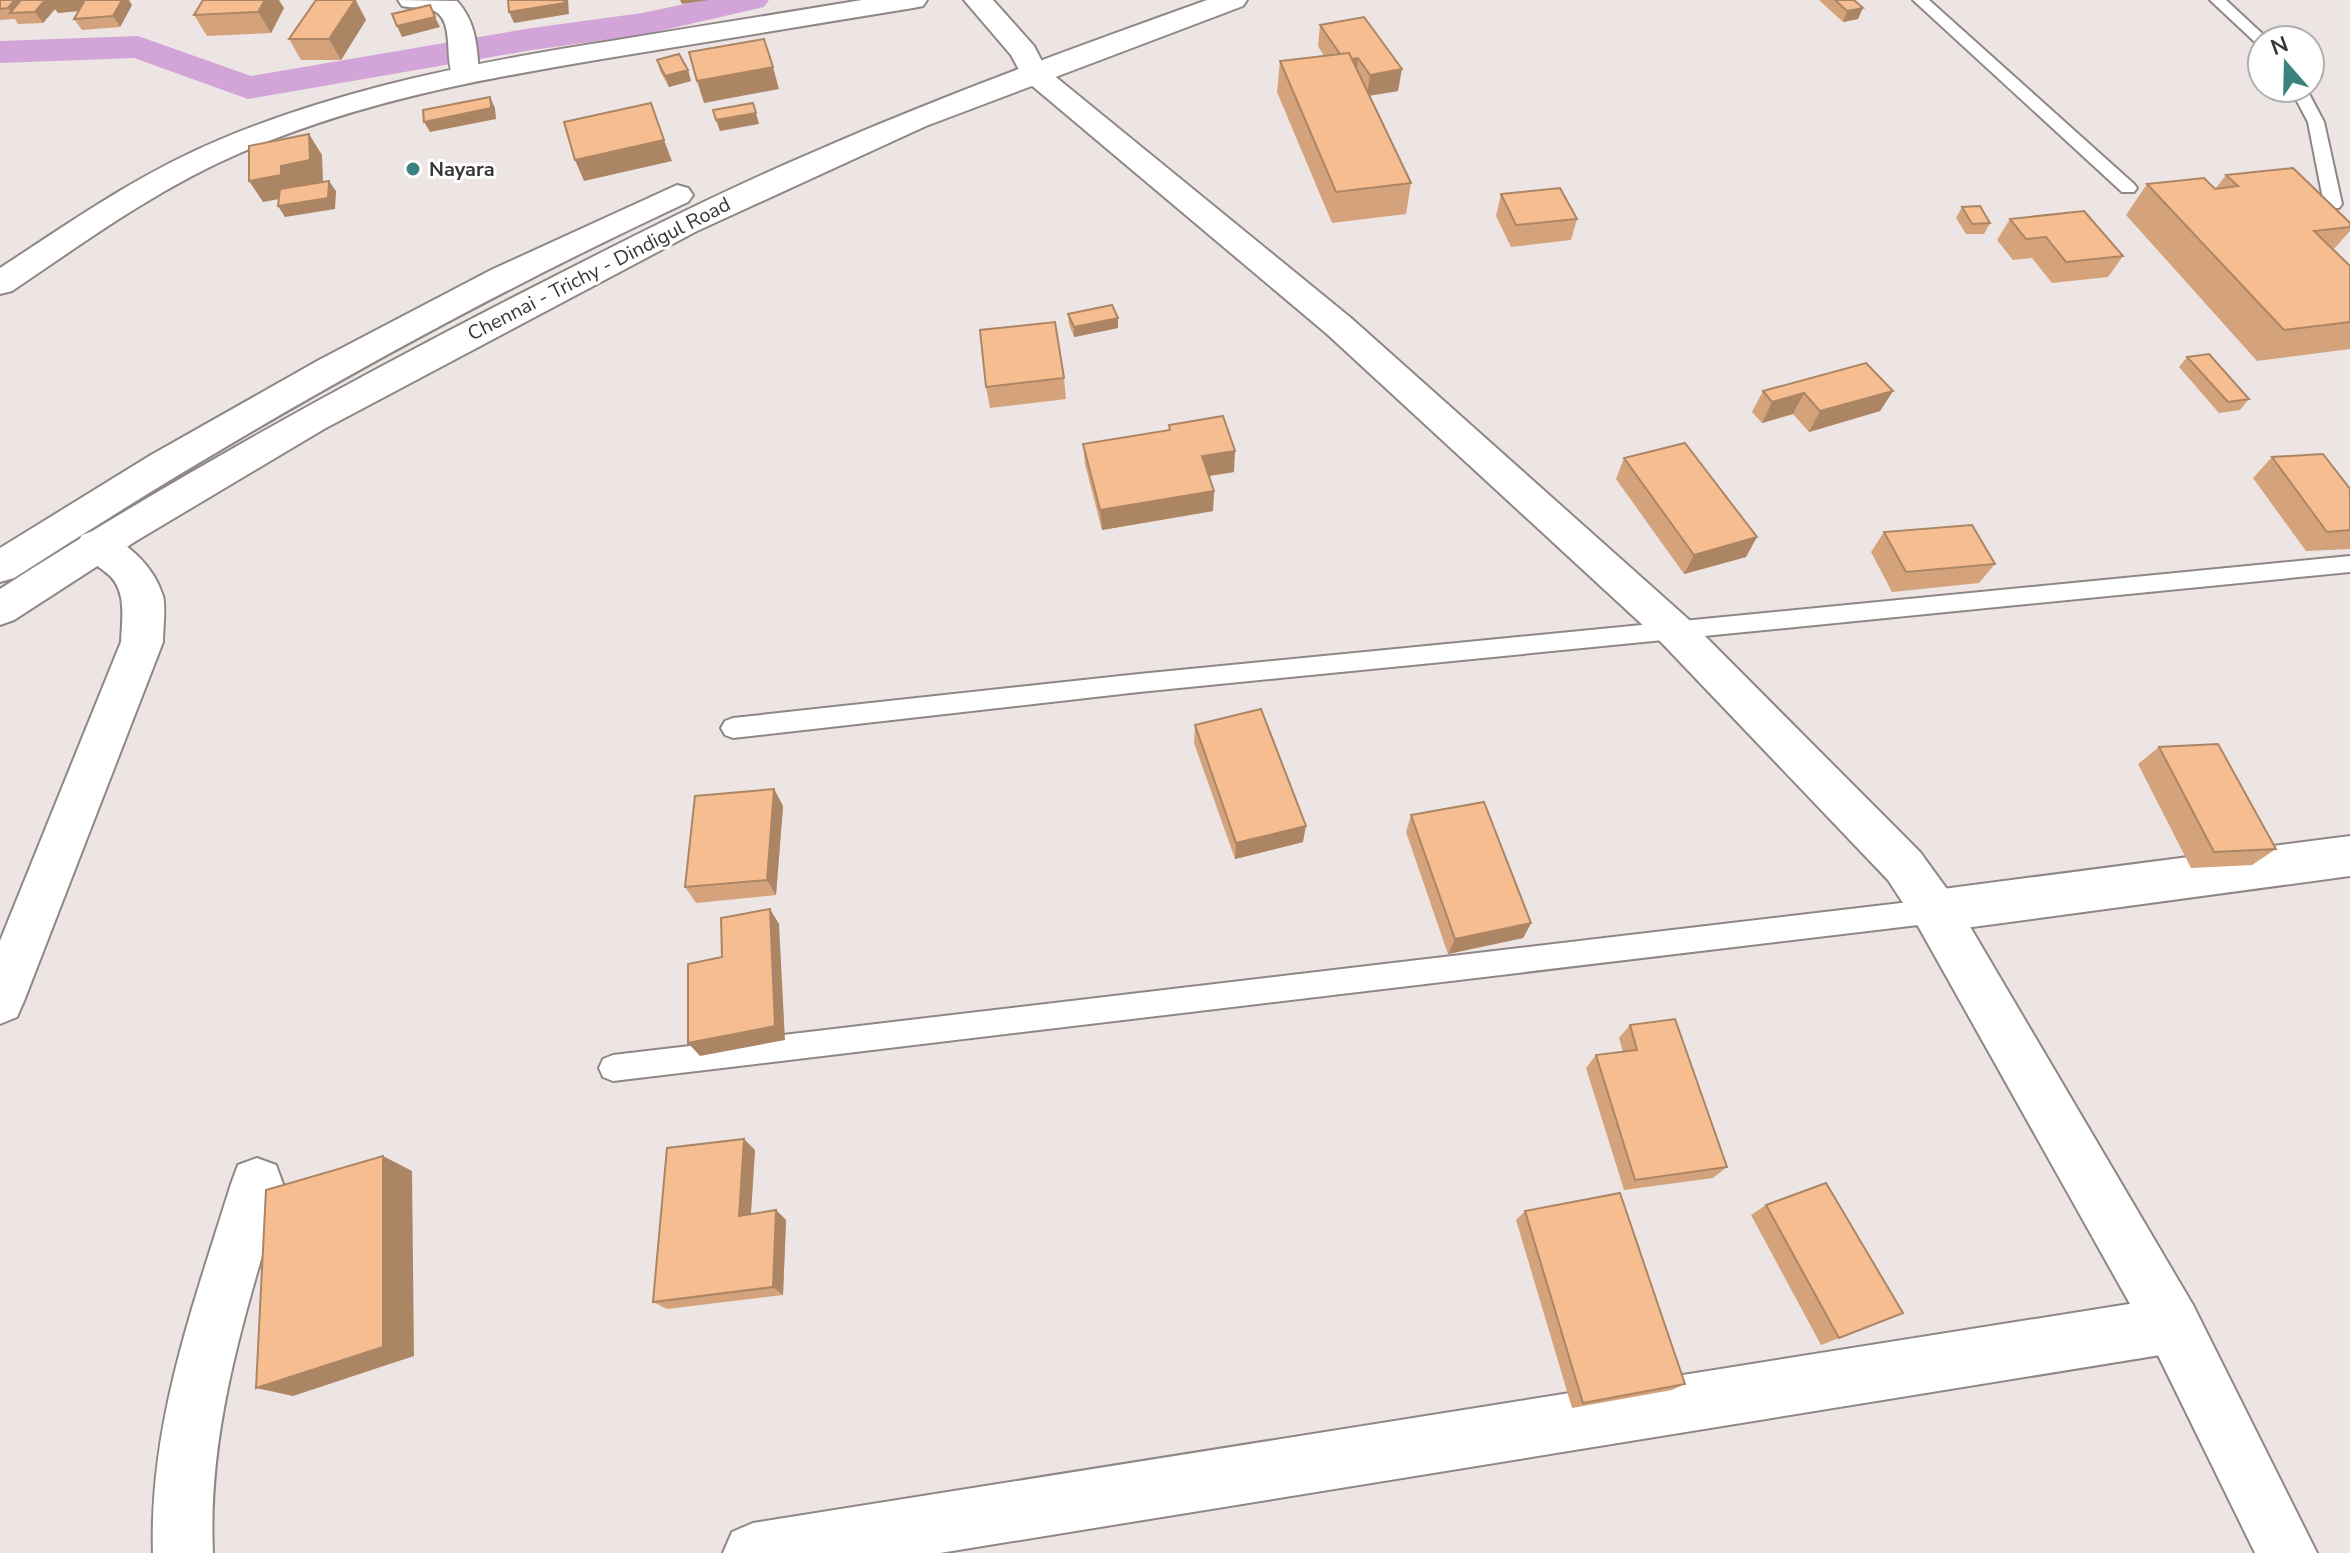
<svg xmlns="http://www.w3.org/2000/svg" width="2350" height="1553" viewBox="0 0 2350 1553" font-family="'Nunito Sans',sans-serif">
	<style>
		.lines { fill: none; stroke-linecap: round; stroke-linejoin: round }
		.canal { fill: #d2a4d8; fill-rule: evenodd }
		.lane-casing { stroke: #8f8786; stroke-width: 4 }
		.street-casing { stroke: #8f8786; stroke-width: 4 }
		.secondary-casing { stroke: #8f8786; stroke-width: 4 }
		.highway-casing { stroke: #8f8786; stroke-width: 4 }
		.lane { fill: #fff; fill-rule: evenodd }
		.street { fill: #fff; fill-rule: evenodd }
		.secondary { fill: #fff; fill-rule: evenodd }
		.highway { fill: #fff; fill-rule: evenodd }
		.wall { fill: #d4a37c }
		.shaded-wall { fill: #ac8565 }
		.building { fill: #f6be90; stroke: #ac8565; stroke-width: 2 }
		.poi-dot { fill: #3b837f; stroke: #fff; stroke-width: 3 }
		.labels { text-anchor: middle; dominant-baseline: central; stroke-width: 6; stroke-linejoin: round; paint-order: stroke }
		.far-poi-label { font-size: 20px; font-weight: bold; fill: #3a3636; stroke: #fff; text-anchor: start }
		.far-street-label { font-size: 20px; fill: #3a3636; stroke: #fff }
	</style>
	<rect width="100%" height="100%" fill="#ede5e3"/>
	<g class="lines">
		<path class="canal" d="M704,0H769L764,7L642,35L532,50L248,99L134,58L0,63V41L138,36L251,76L532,28L642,13Z"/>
		<g class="lane-casing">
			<path id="lane" d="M1913,0H1929L2134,184L2137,188L2134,192H2122Z
				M2210,0H2226L2269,40H2262V46L2257,44Z
				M2290,88H2306L2324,122L2342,204L2339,208H2327L2324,204L2308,122Z
				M2350,556V572L1139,692L733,738L725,735L721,728L725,721L733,718L1139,674Z
				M1935,899L1944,903L1948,911L1944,919L1935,923L613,1081L603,1077L599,1068L603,1059L613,1055Z"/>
		</g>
		<g class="street-casing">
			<path id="street" d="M398,0L457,1C476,22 477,46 479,73L475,79L465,82L455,79C442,61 458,16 429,9C420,7 411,8 402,6Z
				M96,530C125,539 154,566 163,596C166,609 163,628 163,642L24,1001L17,1017L0,1024V941L121,642C122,617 128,587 104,571C93,562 83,558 76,545L82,535Z
				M2350,836V876L1935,932L1918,926L1912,911L1918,896L1935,890Z
				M257,1158L276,1165L283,1184C248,1306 207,1425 213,1553H153C149,1424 193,1306 231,1184L238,1165Z
				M2173,1297L2193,1305L2201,1325L2193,1345L2173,1353L940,1553H723L732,1532L753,1523Z"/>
		</g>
		<g class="secondary-casing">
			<path id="secondary" d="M964,0H993L1034,46L1046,69L1351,318L1687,618L1920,852L1952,896L2193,1305L2317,1553H2255L2153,1345L1918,926L1888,880L1659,640L1327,334L1024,79L1011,55Z"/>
		</g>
		<g class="highway-casing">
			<path id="highway" d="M862,0H927L923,6L913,8C815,24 718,40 620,56C487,78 365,99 240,153C157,189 86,241 12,291L0,294V268C72,221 140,173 219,140C346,87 477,62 611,41C695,27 779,14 862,0Z
				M1207,0H1247L1243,6L926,126L697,231L324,429L136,541L14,620L0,625V589C163,484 333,390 506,301C608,249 710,196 816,151C944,95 1076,47 1207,0Z
				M677,185L688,188L693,195L688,202C454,311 231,438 14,578L0,582V548L151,455L319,360L491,270Z"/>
		</g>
		<use href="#lane" class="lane"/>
		<use href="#street" class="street"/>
		<use href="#secondary" class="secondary"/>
		<use href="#highway" class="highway"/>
	</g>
	<path class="wall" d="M0,0L132,5L120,27L82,30L74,19L79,11L58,13L55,9L43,23L18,24L15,19L0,20Z
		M316,0H356L366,20L341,60H301L289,39Z
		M1819,0H1854L1858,19L1843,22Z
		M284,8L271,33L207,36L194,15Z
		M1320,25L1398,91L1369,96L1411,183L1406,214L1332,223L1277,92L1280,61L1324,56L1318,46Z
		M657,60L688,70L691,81L669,87L660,71Z
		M2226,175L2350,223V231L2333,250L2350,266V349L2257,361L2126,215L2147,184L2215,189Z
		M1501,194L1577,219L1571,240L1511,247L1496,216Z
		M1962,207L1990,223L1984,234H1966L1956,218Z
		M2010,219L2123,256L2108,277L2052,283L2032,258L2013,260L1997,240Z
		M1068,314L1118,328L1074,337L1069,324Z
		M2187,357L2249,399L2240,410L2219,413L2179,367Z
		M1064,378L1066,399L990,408L986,387Z
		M1763,391H1893L1880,411L1809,432L1793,414L1762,423L1752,412Z
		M1169,425L1234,472L1208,476L1214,491L1213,511L1102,530L1085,464L1083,444L1169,430Z
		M2272,457L2350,489V549L2306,551L2253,478Z
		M1624,458L1746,557L1684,574L1616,479Z
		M1884,532L1995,564L1979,583L1892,592L1871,552Z
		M1195,725L1303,842L1235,859L1194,743Z
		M2159,747L2276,849L2252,865L2191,868L2138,764Z
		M774,789L783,806L776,895L696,903L685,887Z
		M1411,815L1531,923L1523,938L1448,954L1406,832Z
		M1630,1025L1727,1167L1713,1178L1624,1190L1586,1068L1596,1055L1623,1052L1619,1038Z
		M755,1150L751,1214L776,1210L786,1220L783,1295L667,1309L653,1302Z
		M1766,1205L1903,1313L1821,1345L1751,1215Z
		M1525,1211L1685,1384L1672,1390L1572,1408L1516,1220Z"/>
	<path class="shaded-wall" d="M15,0H31L12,13L8,8Z
		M45,0H91L88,10L58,13L55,9L43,23L35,12Z
		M122,0H129L132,5L120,27L113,16Z
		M265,0H279L284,8L271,33L258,12Z
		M355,0L366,20L341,60L329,39Z
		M564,0H568L569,14L514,23L509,12Z
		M680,0H709L682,4Z
		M1863,8L1858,19L1843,22L1847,11Z
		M435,17L440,27L402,37L397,26Z
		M1358,58L1356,79L1344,60Z
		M773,67L779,89L704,103L697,81Z
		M1402,69L1398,91L1367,96L1370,75Z
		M688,70L691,81L669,87L665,76Z
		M490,97L495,108L496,119L430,132L424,122Z
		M756,113L759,124L720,131L716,120Z
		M309,134L322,155L323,181L295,196L263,202L249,181L281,166Z
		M664,140L672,161L584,181L575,160Z
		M329,181L336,191L335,209L285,217L278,206Z
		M1118,318V328L1074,337V327Z
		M1893,391L1880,411L1809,432L1820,411Z
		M1804,393L1793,414L1762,423L1772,402Z
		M1235,451L1234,472L1202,477V456Z
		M1214,491L1213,511L1102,530L1100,510Z
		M1757,537L1746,557L1684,574L1694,555Z
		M774,789L783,806L776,895L767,880Z
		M1306,826L1303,842L1235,859L1236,843Z
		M770,909L779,924L785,1040L700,1056L688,1043Z
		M1531,923L1523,938L1448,954L1455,939Z
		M744,1139L755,1150L750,1225L739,1216Z
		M383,1156L412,1171L414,1356L293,1396L256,1388Z
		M776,1210L786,1220L783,1295L773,1287Z"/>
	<path class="building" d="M0,0H15L8,8L0,9Z
		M21,0H45L35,12L10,13Z
		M51,0H70L50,2Z
		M85,0H122L113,16L74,19Z
		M203,0H265L258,12L194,15Z
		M316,0H355L329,39H289Z
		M508,0H564L565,3L509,12Z
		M1835,0H1854L1863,8L1847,11Z
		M430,5L435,17L397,26L392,14Z
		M1364,17L1402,69L1370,75L1358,58L1352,59L1349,53L1340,54L1320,25Z
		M764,39L773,67L697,81L689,52Z
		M1349,53L1411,183L1336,192L1280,61Z
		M679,54L688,70L665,76L657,60Z
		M490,97L491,108L424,122L423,110Z
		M651,103L664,140L575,160L564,122Z
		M753,103L756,113L716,120L713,110Z
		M309,134L310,160L281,166V175L249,181V146Z
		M2293,168L2350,223V227L2314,231L2350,266V322L2284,330L2147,184L2204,178L2215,189L2238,186L2226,175Z
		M329,181L328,198L278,206L280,189Z
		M1560,188L1577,219L1516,225L1501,194Z
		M1980,206L1990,223L1972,224L1962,207Z
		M2084,211L2123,256L2066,262L2046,237L2026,239L2010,219Z
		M1112,305L1118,318L1074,327L1068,314Z
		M1055,322L1064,378L986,387L980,330Z
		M2209,354L2249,399L2228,402L2187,357Z
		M1866,363L1893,391L1820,411L1804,393L1772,402L1763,391Z
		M1223,416L1235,451L1202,456L1214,491L1100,510L1083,444L1170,430L1169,425Z
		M1685,443L1757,537L1694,555L1624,458Z
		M2323,454L2350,489V530L2327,532L2272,457Z
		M1972,525L1995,564L1906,572L1884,532Z
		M1261,709L1306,826L1236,843L1195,725Z
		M2218,744L2276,849L2214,852L2159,747Z
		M774,789L767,880L685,887L695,796Z
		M1484,802L1531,923L1455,939L1411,815Z
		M770,909L775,1026L688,1043V964L722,957L721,918Z
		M1675,1019L1727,1167L1635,1180L1596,1055L1637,1050L1630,1025Z
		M744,1139L739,1216L776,1210L773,1287L653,1302L667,1148Z
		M383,1156V1347L256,1388L266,1190Z
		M1826,1183L1903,1313L1839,1338L1766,1205Z
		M1620,1193L1685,1384L1583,1403L1525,1211Z"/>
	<circle class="poi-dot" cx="413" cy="169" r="8"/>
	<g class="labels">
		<g class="far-poi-label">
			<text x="429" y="169">Nayara</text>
		</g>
		<g class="far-street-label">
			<text transform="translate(599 269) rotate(-27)">Chennai - Trichy - Dindigul Road</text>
		</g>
	</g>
	<g transform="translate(2286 64) rotate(340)"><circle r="38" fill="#ffffff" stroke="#b0afaf" stroke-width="2"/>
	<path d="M0-6L14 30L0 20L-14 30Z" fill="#3b837f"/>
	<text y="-12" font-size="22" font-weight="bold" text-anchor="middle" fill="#3a3636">N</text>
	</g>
</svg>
